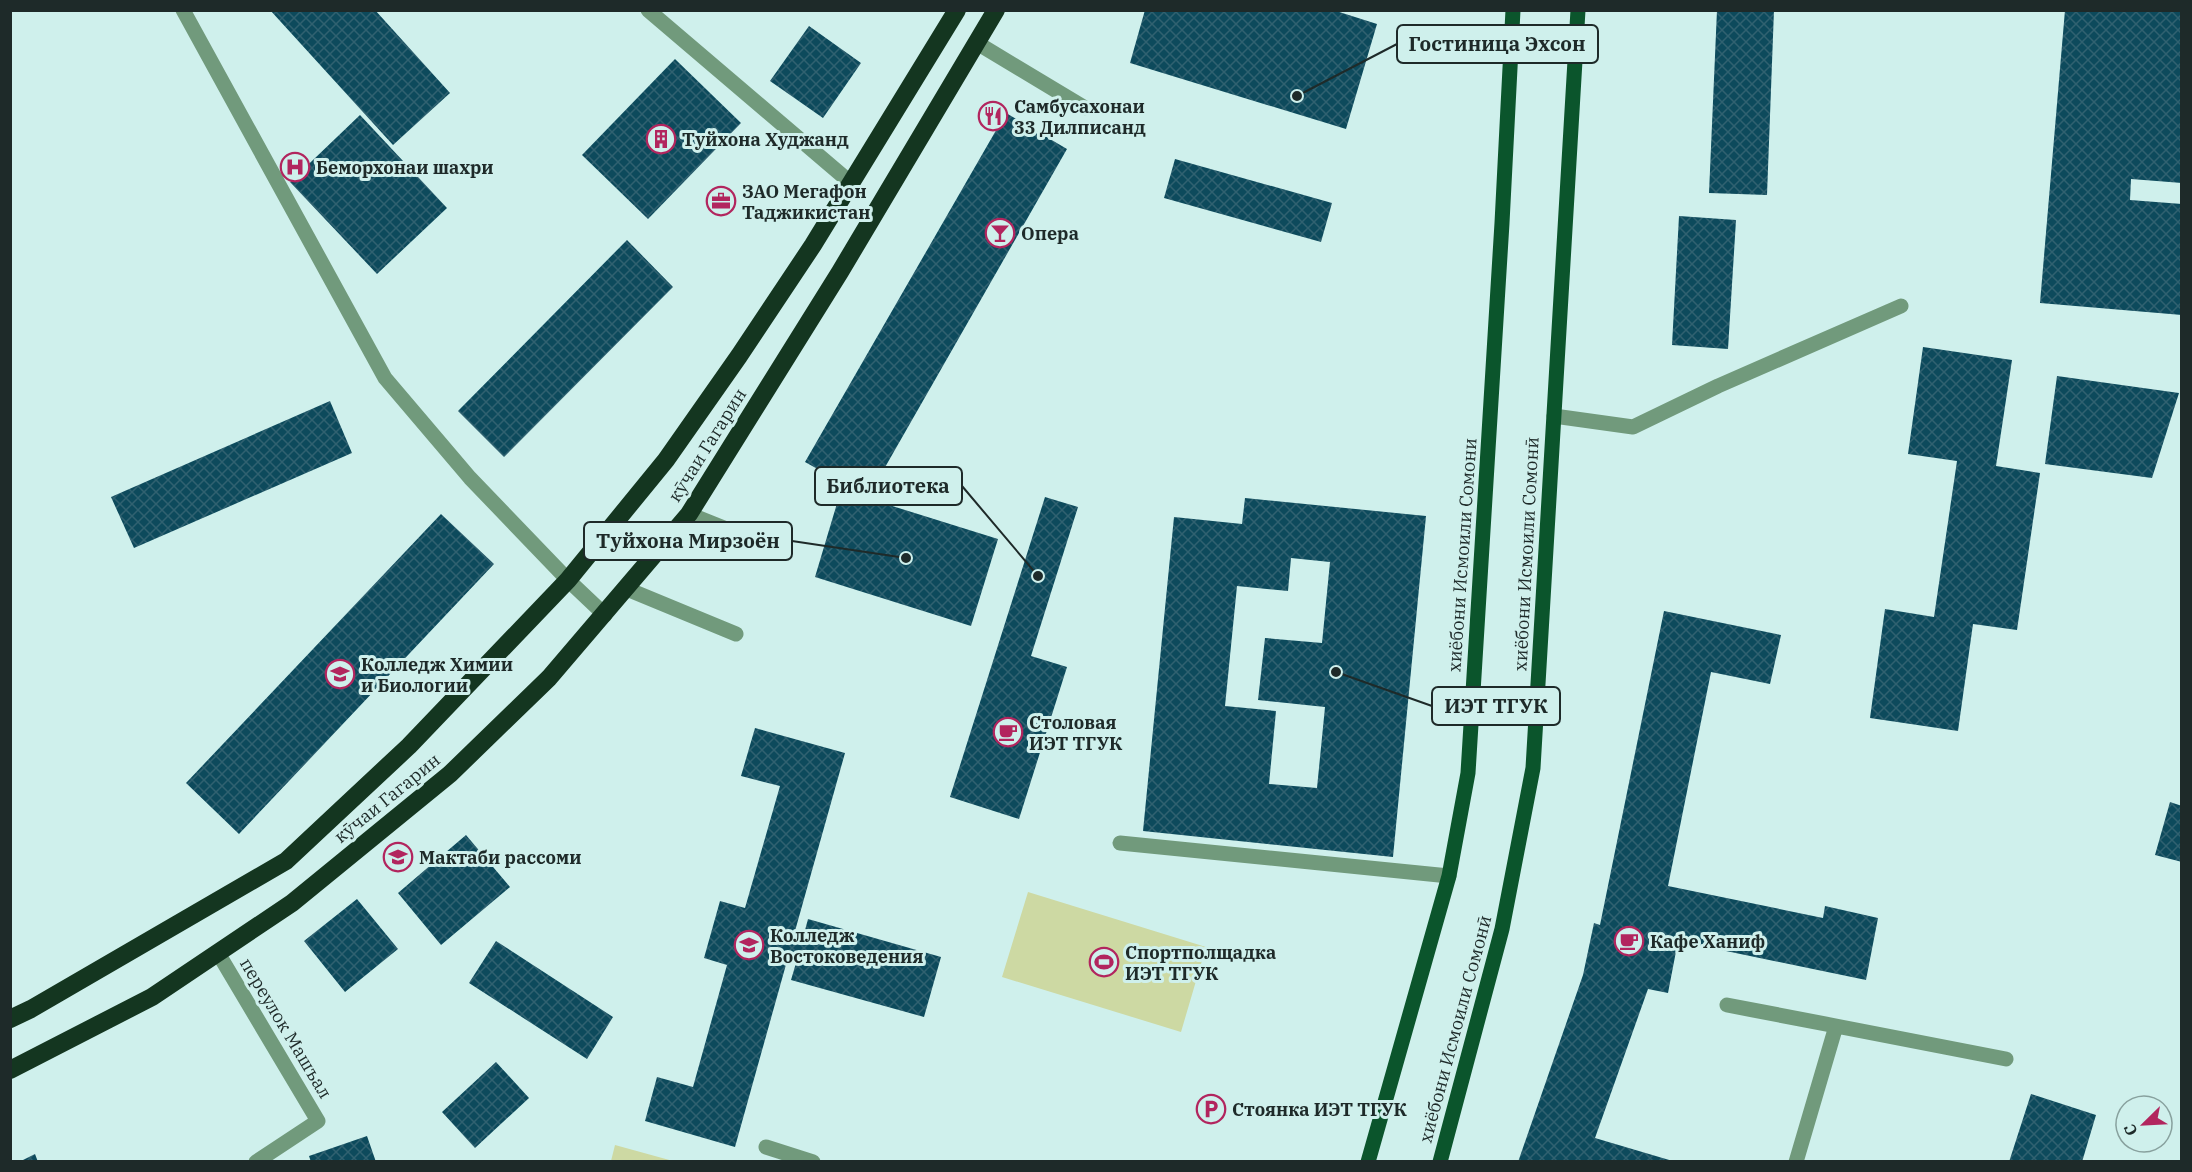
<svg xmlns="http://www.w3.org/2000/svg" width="2192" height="1172" viewBox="0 0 2192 1172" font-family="'IBM Plex Serif',serif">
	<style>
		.pitch { fill: #cdd9a3 }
		.building { fill: url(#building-cross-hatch); fill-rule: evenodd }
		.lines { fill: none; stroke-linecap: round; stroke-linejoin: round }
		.minor { stroke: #719a7c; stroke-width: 15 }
		.major { stroke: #0b552c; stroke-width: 15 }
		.highway { stroke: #143620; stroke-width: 18 }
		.labels { text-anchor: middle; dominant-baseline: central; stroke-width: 6; stroke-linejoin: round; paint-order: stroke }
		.poi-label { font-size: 18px; font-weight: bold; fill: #1e2a29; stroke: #cff0ec; text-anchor: start }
		.street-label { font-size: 18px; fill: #1e2a29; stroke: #cff0ec }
		.leader { fill: none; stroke: #1e2a29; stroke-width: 2 }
		.callout-dot { fill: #1e2a29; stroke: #cff0ec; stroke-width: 2 }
		.callout { fill: #cff0ec; stroke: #1e2a29; stroke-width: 2 }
		.callout-label { font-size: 20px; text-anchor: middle; font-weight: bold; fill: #1e2a29 }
	</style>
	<defs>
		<pattern id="building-cross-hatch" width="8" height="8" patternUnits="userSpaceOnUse" patternTransform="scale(1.5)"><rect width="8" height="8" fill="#0d4a5c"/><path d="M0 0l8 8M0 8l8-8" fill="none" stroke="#306170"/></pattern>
	</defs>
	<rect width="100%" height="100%" fill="#cff0ec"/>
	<path class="pitch" d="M1028,892L1206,947L1181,1032L1002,977Z
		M615,1145L673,1161H611Z"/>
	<path class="building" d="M270,10H375L450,93L393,145Z
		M1145,10H1333L1377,24L1346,129L1130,63Z
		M1717,10H1774L1767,195L1709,193Z
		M2065,10H2182V183L2131,179L2130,200L2182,204V315L2040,303Z
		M809,26L861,63L823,118L770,81Z
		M675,59L741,123L648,219L582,155Z
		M1006,113L1067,149L868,497L805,462Z
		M360,115L447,208L377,274L290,182Z
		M1175,159L1332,203L1321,242L1164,198Z
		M1679,216L1736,220L1728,349L1672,345Z
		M627,240L673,287L504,457L458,411Z
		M1923,347L2012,360L1996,466L2040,473L2017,630L1973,624L1958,731L1870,718L1885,609L1934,617L1957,461L1908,454Z
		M2057,376L2179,393L2152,478L2045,464Z
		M330,401L352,453L134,548L111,497Z
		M841,490L998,539L971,626L815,577Z
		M1045,497L1078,507L1031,656L1067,667L1019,819L950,797Z
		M1245,498L1426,516L1393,857L1143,831L1174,517L1242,524ZM1291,558L1330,562L1322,643L1265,638L1258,700L1325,707L1317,788L1269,784L1276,711L1225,706L1237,586L1288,591Z
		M441,514L494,564L239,834L186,783Z
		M1664,611L1781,635L1770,684L1711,672L1668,886L1823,918L1825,906L1878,918L1866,980L1678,941L1668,993L1648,989L1595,1138L1676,1162H1518L1583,975L1594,923L1600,925Z
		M755,728L845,753L795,931L804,934L808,919L941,957L924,1017L791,980L796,963L787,961L735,1147L645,1121L657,1077L693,1087L727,965L704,958L720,901L745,908L780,786L741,776Z
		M2170,802L2182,806V862L2155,855Z
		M466,835L510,887L441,945L398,893Z
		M357,899L398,949L345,992L304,941Z
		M496,941L613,1017L587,1059L469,983Z
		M496,1062L529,1098L475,1148L442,1112Z
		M2031,1094L2096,1115L2082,1162H2009Z
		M367,1136L376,1162H311L309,1156Z
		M35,1154L38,1162H19Z"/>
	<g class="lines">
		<path class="minor" d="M183,10L385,378L470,478L568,580L605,615
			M648,10L851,183
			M977,43L1085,108
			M1554,416L1633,427L1718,386L1901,306
			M689,514L771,547
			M627,589L736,634
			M1120,843L1449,876
			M218,953L318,1121L256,1162
			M1727,1005L1836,1026
			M766,1147L813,1162
			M1796,1162L1836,1026L2006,1059"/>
		<path class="major" d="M1368,1162L1449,876L1468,773L1502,223L1513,10
			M1440,1162L1502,929L1533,768L1578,10"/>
		<path class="highway" d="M10,1019L31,1009L286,861L409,746L568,580L666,460L739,356L813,245L957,10
			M10,1070L152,997L292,903L450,774L549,678L689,514L840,272L996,10"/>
	</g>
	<defs>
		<g id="restaurant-ring" transform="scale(1.5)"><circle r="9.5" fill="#cff0ec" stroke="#b2255e" stroke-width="1.5"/><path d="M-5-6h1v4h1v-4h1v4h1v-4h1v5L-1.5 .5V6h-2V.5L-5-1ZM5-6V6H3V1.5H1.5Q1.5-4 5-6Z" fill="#b2255e"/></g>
		<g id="building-ring" transform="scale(1.5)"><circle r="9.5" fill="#cff0ec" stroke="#b2255e" stroke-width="1.5"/><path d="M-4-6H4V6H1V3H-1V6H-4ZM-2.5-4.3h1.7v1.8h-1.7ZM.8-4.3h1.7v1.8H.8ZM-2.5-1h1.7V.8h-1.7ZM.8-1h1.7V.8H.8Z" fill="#b2255e"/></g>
		<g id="hospital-ring" transform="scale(1.5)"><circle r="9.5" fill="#cff0ec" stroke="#b2255e" stroke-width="1.5"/><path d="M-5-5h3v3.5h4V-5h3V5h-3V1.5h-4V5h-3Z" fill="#b2255e"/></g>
		<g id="office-ring" transform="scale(1.5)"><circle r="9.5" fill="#cff0ec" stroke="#b2255e" stroke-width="1.5"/><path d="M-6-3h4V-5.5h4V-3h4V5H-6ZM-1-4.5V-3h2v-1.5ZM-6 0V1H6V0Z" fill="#b2255e"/></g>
		<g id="bar-ring" transform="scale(1.5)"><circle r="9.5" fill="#cff0ec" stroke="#b2255e" stroke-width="1.5"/><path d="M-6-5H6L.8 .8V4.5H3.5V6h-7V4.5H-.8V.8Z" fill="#b2255e"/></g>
		<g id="university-ring" transform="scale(1.5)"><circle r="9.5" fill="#cff0ec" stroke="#b2255e" stroke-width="1.5"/><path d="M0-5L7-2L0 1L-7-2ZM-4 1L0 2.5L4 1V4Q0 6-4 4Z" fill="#b2255e"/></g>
		<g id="cafe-ring" transform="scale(1.5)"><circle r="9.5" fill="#cff0ec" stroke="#b2255e" stroke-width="1.5"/><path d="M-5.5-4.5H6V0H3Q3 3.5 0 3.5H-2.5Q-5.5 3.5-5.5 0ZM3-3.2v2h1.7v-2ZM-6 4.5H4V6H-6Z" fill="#b2255e"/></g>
		<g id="school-ring" transform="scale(1.5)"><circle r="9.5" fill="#cff0ec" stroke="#b2255e" stroke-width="1.5"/><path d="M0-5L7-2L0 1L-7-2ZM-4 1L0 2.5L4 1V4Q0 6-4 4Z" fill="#b2255e"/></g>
		<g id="stadium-ring" transform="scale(1.5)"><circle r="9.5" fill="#cff0ec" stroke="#b2255e" stroke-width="1.5"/><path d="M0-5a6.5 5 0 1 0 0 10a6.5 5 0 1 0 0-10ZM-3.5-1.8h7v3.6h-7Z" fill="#b2255e"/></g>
		<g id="parking-ring" transform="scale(1.5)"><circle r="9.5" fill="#cff0ec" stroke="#b2255e" stroke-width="1.5"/><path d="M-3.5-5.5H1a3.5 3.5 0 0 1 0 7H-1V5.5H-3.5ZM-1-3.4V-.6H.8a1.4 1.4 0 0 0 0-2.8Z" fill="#b2255e"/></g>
	</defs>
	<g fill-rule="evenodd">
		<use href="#restaurant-ring" x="993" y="116"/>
		<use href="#building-ring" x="661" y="139"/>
		<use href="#hospital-ring" x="295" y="167"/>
		<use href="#office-ring" x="721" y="201"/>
		<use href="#bar-ring" x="1000" y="233"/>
		<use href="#university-ring" x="340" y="674"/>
		<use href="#cafe-ring" x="1008" y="732"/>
		<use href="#school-ring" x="398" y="857"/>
		<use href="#cafe-ring" x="1629" y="941"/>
		<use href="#university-ring" x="749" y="945"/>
		<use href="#stadium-ring" x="1104" y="962"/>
		<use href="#parking-ring" x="1211" y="1109"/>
	</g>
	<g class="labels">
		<g class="poi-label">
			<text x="1014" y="106">Самбусахонаи<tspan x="1014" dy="21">33 Дилписанд</tspan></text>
			<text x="682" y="139">Туйхона Худжанд</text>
			<text x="316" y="167">Беморхонаи шахри</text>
			<text x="742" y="191">ЗАО Мегафон<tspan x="742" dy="21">Таджикистан</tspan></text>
			<text x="1021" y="233">Опера</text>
			<text x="361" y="664">Колледж Химии<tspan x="361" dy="21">и Биологии</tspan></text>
			<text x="1029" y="722">Столовая<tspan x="1029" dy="21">ИЭТ ТГУК</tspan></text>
			<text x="419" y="857">Мактаби рассоми</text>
			<text x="770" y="935">Колледж<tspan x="770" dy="21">Востоковедения</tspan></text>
			<text x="1650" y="941">Кафе Ханиф</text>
			<text x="1125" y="952">Спортполщадка<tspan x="1125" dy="21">ИЭТ ТГУК</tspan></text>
			<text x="1232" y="1109">Стоянка ИЭТ ТГУК</text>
		</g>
		<g class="street-label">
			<text transform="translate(707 445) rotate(-58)">кӯчаи Гагарин</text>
			<text transform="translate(1526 554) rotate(-87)">хиёбони Исмоили Сомонӣ</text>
			<text transform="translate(1462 555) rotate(-86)">хиёбони Исмоили Сомони</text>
			<text transform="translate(387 798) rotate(-39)">кӯчаи Гагарин</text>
			<text transform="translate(286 1028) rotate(59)">переулок Машъал</text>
			<text transform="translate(1455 1029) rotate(-75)">хиёбони Исмоили Сомонӣ</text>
		</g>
	</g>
	<path class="leader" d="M1297 96L1397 44M1038 576L962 486M906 558L792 541M1336 672L1432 706"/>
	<g class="callout-dot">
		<circle cx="1297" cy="96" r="6"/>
		<circle cx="1038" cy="576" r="6"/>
		<circle cx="906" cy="558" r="6"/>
		<circle cx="1336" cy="672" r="6"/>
	</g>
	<g class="callout">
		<rect x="1397" y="25" width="201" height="38" rx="6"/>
		<rect x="815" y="467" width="147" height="38" rx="6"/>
		<rect x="584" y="522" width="208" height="38" rx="6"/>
		<rect x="1432" y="687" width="128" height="38" rx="6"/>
	</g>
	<g class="callout-label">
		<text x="1497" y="51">Гостиница Эхсон</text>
		<text x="888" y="493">Библиотека</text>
		<text x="688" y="548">Туйхона Мирзоён</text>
		<text x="1496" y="713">ИЭТ ТГУК</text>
	</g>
	<rect width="2192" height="1172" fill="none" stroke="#1e2a29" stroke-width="24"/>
	<g transform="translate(2144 1124) rotate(246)"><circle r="28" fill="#cff0ec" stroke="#88a19e" stroke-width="1.5"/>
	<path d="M0-4.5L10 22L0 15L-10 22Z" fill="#b2255e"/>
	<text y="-9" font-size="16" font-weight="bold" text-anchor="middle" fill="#1e2a29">С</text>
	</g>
</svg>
